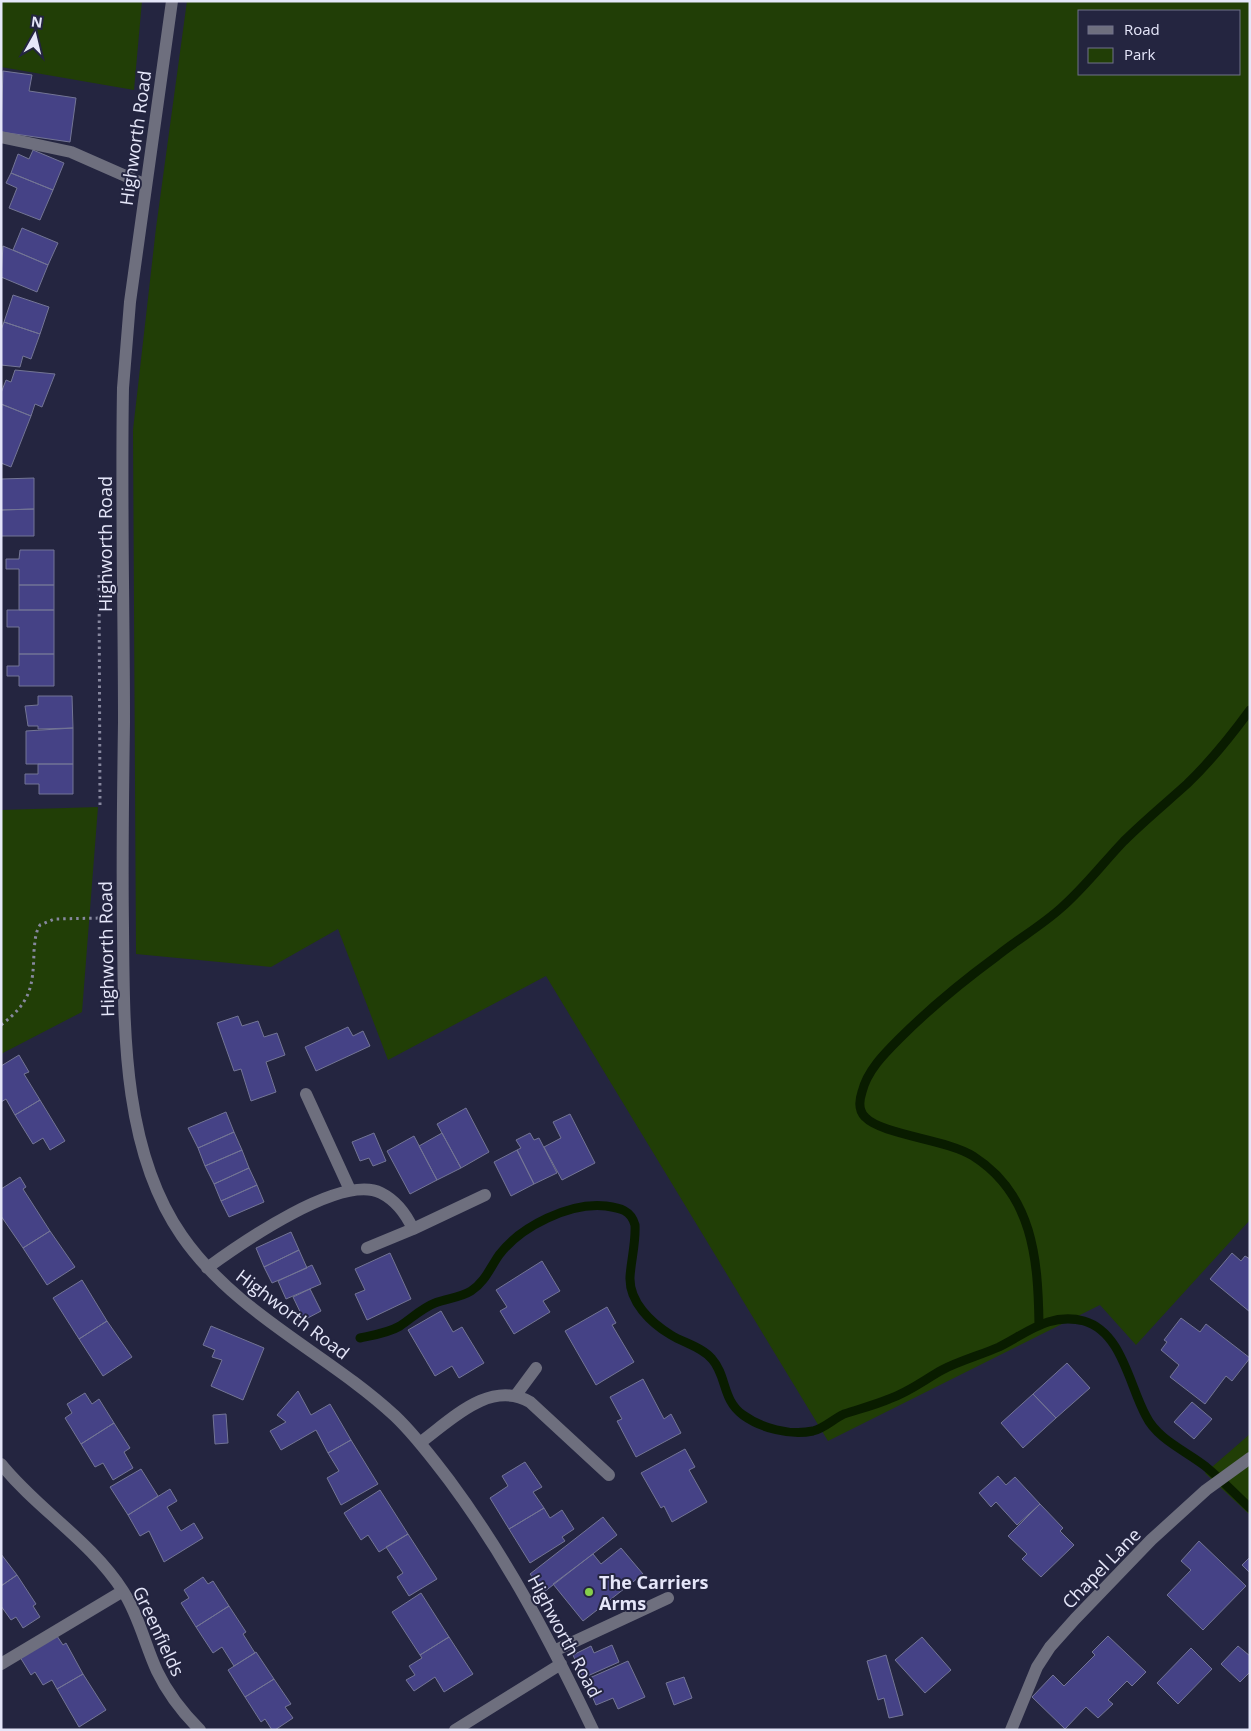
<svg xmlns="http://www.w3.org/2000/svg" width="1251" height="1731" viewBox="0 0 1251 1731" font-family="'Open Sans',sans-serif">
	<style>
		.green { fill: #213e06; fill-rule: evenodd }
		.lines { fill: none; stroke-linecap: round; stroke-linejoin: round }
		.stream { stroke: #091c00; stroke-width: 9 }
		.building { fill: #454286; stroke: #737595 }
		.path { stroke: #87889f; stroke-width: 3; stroke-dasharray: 2.5 4; stroke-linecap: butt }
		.minor { stroke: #6e6f7e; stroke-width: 12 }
		.poi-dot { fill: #86cf4b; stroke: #242540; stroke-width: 2 }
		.labels { text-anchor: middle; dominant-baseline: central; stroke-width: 4; stroke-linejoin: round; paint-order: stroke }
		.street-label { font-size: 18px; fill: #e5e6f9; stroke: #242540 }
		.poi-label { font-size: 18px; font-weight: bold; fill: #e5e6f9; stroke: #242540; text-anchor: start }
	</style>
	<rect width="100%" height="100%" fill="#242540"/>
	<path class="green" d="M1,1H142L134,90L1,67Z
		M187,1H1250V1220L1136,1345L1100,1305L828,1441L546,976L388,1060L338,929L271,967L136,954L133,430L156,228ZM1080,11H1240V74H1080Z
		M98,807L82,1012L1,1054V810Z
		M1250,1434V1515L1205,1473Z"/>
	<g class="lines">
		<path class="stream" d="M1039,1324C1038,1259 1033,1194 973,1156C946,1139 882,1135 865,1117C858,1110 859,1101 862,1092C867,1071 884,1054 899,1039C929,1009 963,981 997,956C1018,939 1041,926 1061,908C1084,888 1103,863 1124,841C1144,821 1166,803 1187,784C1210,762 1231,736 1250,710
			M360,1338C374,1335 388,1333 400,1326C412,1318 422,1308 435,1303C447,1298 460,1298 471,1291C485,1282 490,1268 499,1255C521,1226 570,1202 606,1206C620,1208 631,1210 635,1225C636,1243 631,1260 630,1277C629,1302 651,1323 671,1335C684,1343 702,1347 712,1359C727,1376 722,1400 743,1415C761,1428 790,1436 813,1431C825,1428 833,1419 844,1414C859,1409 875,1405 889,1399C909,1392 924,1380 942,1370C959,1361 981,1355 999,1347C1027,1333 1050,1312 1084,1321C1122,1332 1129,1385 1146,1416C1157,1439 1186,1451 1205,1466C1221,1479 1235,1494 1250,1508"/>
	</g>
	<path class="building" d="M3,71L32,75L29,91L76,98L70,142L1,132Z
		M33,150L64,163L53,190L11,173L18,154L29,159Z
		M11,173L53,190L40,220L9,208L17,188L6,183Z
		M22,228L58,243L48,265L13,250Z
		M3,246L48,265L37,292L1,277Z
		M13,295L49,307L40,334L4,322Z
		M4,322L40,334L31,359L23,356L20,367L1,365V330Z
		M15,370L55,374L42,407L35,404L31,416L1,404V393L6,380L11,382Z
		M1,404L31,416L11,467L1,463Z
		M34,478V509L1,510V479Z
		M34,509V536H1V510Z
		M20,550H54V585H19V569H6V559H19Z
		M19,585H54V610H19Z
		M7,610H54V654H19V627H7Z
		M19,654H54V686H19V676H7V666H19Z
		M38,696H72L73,728L38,729V726H28L25,706L38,705Z
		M73,728V764H26V731Z
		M38,764H73V794H39V784H25V774H38Z
		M238,1016L242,1026L258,1021L264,1037L277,1033L285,1055L266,1062L276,1092L251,1101L241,1069L234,1071L217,1023Z
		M348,1027L353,1036L363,1031L370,1046L316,1071L305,1047Z
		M19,1055L29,1072L24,1074L40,1100L15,1115L6,1099L1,1102V1066Z
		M40,1100L65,1141L50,1150L43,1138L33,1144L15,1115Z
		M466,1108L489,1152L461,1168L437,1124Z
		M226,1112L234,1132L198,1148L188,1128Z
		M570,1114L595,1163L562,1180L544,1147L561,1138L553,1122Z
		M234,1132L242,1150L205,1166L198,1148Z
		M374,1133L386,1161L373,1166L369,1158L360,1161L352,1142Z
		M442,1133L461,1168L437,1180L419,1146Z
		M530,1133L534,1140L539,1138L557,1173L534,1184L517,1150L521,1148L516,1140Z
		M414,1136L437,1180L410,1194L387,1151Z
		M242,1150L249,1168L214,1184L205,1166Z
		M517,1150L534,1184L511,1196L494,1162Z
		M249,1168L257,1185L221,1201L214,1184Z
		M20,1177L26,1187L23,1189L50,1231L23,1248L1,1216V1189Z
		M257,1185L264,1202L229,1217L221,1201Z
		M50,1231L75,1267L47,1285L23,1248Z
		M291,1232L299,1250L264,1267L256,1248Z
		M299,1250L307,1268L272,1283L264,1267Z
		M390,1253L411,1299L367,1320L355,1294L365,1290L355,1269Z
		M1232,1253L1241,1261L1245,1256L1250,1259V1312L1210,1279Z
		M542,1261L560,1291L543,1301L550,1312L514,1334L500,1311L507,1307L496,1290Z
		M312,1265L321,1284L286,1299L278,1281Z
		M82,1280L107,1321L79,1339L53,1298Z
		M310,1289L321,1311L304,1320L293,1297Z
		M607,1307L616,1323L612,1325L634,1362L596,1385L565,1331Z
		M441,1311L453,1332L462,1327L484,1363L459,1378L452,1366L435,1376L408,1330Z
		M1181,1318L1200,1332L1206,1324L1250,1358L1232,1381L1226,1376L1205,1404L1170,1377L1179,1365L1161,1350L1167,1342L1164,1340Z
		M107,1321L132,1357L103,1376L79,1339Z
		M211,1326L264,1348L243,1400L211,1386L222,1360L212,1357L215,1350L203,1345Z
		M1067,1363L1090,1388L1056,1418L1033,1394Z
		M643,1379L664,1419L671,1414L681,1433L636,1457L617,1421L622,1419L610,1397Z
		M298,1391L311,1415L330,1404L351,1440L328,1453L316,1430L281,1450L270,1431L286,1422L277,1415Z
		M85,1393L92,1404L99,1399L114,1423L81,1444L65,1418L72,1413L67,1404Z
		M1033,1394L1056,1418L1023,1448L1001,1423Z
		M1192,1402L1212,1419L1194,1439L1174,1422Z
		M226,1414L228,1443L215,1444L213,1415Z
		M114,1423L130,1448L124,1452L133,1468L113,1480L103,1463L95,1467L81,1444Z
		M351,1440L378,1484L341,1505L327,1478L339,1471L328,1453Z
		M685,1449L695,1467L689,1470L707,1502L672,1522L664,1506L661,1508L641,1473Z
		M525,1462L542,1487L533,1492L544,1508L509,1529L490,1498L508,1486L502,1476Z
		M141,1469L158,1496L128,1515L110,1487Z
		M998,1476L1006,1485L1015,1477L1040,1504L1017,1525L996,1502L991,1507L979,1493Z
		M170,1489L177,1501L167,1507L181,1531L194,1523L203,1538L164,1562L149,1531L140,1536L128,1515Z
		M380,1490L408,1534L379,1552L368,1535L361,1540L344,1513Z
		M1040,1504L1063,1528L1060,1531L1074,1545L1041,1577L1022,1559L1027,1554L1008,1536Z
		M544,1508L550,1518L562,1510L574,1529L562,1537L565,1541L530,1563L509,1529Z
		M603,1517L617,1535L544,1592L530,1574Z
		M408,1534L437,1579L409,1596L397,1577L403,1573L386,1547Z
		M1199,1541L1246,1586L1203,1630L1167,1595L1191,1570L1181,1561Z
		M621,1548L643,1574L583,1621L553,1584L593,1554L601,1564Z
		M1,1554L17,1575L1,1586Z
		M1250,1557V1573L1242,1565Z
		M17,1575L36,1604L33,1606L40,1617L23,1628L16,1617L11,1620L1,1606V1586Z
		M203,1577L208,1584L213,1581L229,1606L196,1627L181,1603L189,1598L184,1590Z
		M421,1593L449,1637L420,1655L392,1612Z
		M229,1606L246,1632L243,1634L255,1653L234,1666L222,1647L213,1653L196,1627Z
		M57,1636L63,1645L66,1643L83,1674L57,1689L52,1680L43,1685L35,1672L31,1675L20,1657Z
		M1108,1636L1146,1672L1132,1686L1127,1681L1108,1700L1113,1704L1098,1718L1086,1707L1065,1729L1032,1697L1053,1675L1064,1686L1095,1655L1092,1652Z
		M449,1637L473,1674L444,1692L435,1677L414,1691L406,1680L415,1675L409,1666L422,1658L420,1655Z
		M922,1637L951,1670L925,1693L895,1660Z
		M612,1645L619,1662L583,1678L573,1655L591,1646L594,1653Z
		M1238,1646L1250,1656V1672L1240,1682L1221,1664Z
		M1191,1648L1212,1669L1178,1704L1157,1683Z
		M256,1652L274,1679L245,1697L228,1670Z
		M886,1655L903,1715L889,1718L884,1698L878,1700L867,1661Z
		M628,1661L645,1697L618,1709L613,1698L596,1705L585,1680Z
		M83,1674L106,1710L79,1727L57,1689Z
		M684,1677L692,1698L674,1705L666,1683Z
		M274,1679L291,1704L285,1707L293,1718L275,1730H272L265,1719L261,1722L245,1697Z"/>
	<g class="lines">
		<path class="path" d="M99,575L100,806
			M1,1025C31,1002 33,987 34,951C35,942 35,933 40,925L54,919L102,918"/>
		<path class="minor" d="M172,1L130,302L123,388C121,499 124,611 124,722C123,790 122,859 123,927C124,1028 122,1150 182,1236C236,1314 327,1353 395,1416C416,1436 432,1458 449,1480C507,1558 551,1642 593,1730
			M1,137L71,152L146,185
			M306,1094L350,1190
			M367,1248L413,1229
			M207,1268C240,1244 341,1173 381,1193C397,1201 406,1214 413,1229L485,1195
			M516,1395L536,1368
			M421,1442C451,1420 490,1379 530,1402L609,1475
			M1,1464C38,1510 90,1540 123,1591C139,1616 145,1645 157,1671C168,1694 182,1712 200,1730
			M554,1651L668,1598
			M1,1664L123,1591
			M455,1730L561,1664
			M1011,1730L1037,1667L1050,1647L1075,1619L1151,1540L1206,1490L1250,1458"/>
	</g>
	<circle class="poi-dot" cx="589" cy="1592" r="5"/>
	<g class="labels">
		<g class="street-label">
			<text transform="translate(135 138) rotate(-82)">Highworth Road</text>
			<text transform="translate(105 544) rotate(-90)">Highworth Road</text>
			<text transform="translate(106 949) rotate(-91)">Highworth Road</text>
			<text transform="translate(293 1314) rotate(37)">Highworth Road</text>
			<text transform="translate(1101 1568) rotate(-46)">Chapel Lane</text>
			<text transform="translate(159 1631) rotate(65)">Greenfields</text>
			<text transform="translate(565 1636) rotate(62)">Highworth Road</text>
		</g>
		<g class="poi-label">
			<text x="599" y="1582">The Carriers<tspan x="599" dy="21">Arms</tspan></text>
		</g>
	</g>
	<rect width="1251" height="1731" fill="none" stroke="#e5e6f9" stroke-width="5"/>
	<rect x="1078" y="10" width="162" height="65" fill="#242540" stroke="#71728a"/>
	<rect x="1088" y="26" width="25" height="8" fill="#6e6f7e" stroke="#71728a"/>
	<text x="1124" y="35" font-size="15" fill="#e5e6f9">Road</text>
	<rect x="1088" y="48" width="25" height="15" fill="#213e06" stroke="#71728a"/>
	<text x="1124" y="60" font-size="15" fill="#e5e6f9">Park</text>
	<g transform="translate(35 35) rotate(8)" stroke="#242540" stroke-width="4" paint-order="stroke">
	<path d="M0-4L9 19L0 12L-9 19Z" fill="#e5e6f9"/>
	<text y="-8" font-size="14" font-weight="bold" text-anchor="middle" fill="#e5e6f9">N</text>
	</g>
</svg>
